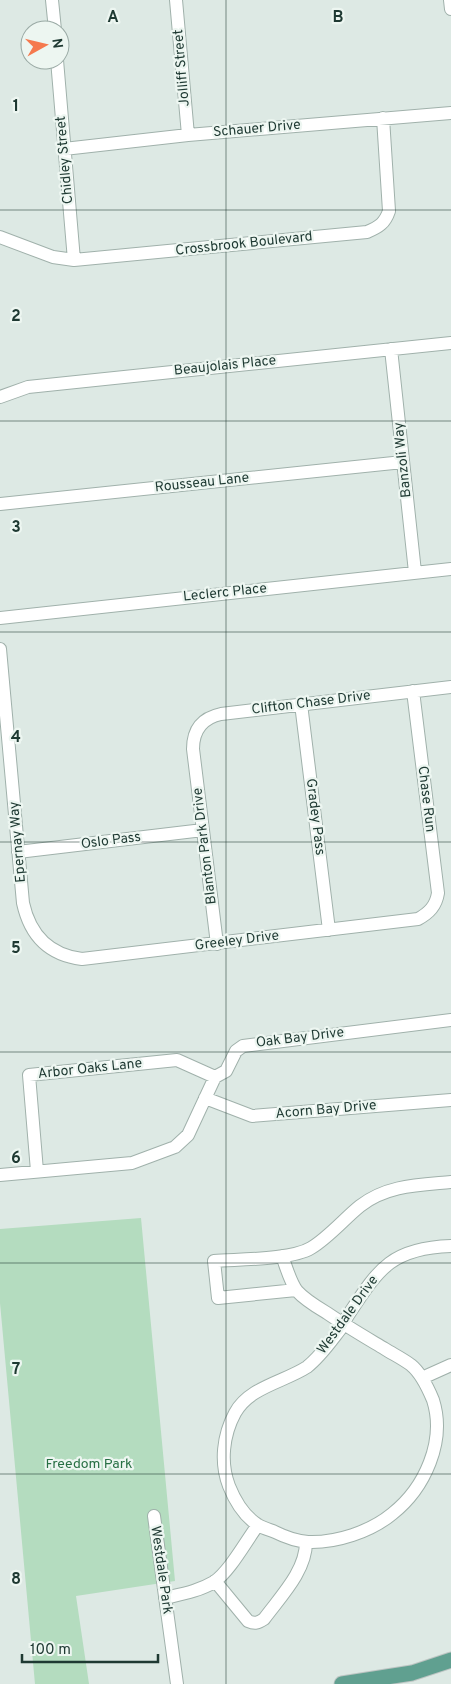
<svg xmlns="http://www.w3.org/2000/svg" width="451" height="1684" viewBox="0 0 451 1684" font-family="Overpass,sans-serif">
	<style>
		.green { fill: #b4dcbf }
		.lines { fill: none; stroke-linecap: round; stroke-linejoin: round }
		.minor-casing { stroke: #a0b1ab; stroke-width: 14 }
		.major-casing { stroke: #bcc4c2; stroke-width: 17 }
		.minor { stroke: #fff; stroke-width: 12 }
		.major { stroke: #60a090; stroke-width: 15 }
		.grid { fill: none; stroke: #1e3932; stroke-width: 1; stroke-opacity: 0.55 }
		.labels { text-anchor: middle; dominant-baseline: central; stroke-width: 4.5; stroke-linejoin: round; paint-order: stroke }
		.street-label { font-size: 14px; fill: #1e3932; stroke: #edf6f1 }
		.park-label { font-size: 14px; fill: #287044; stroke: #edf6f1 }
		.grid-label { font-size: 16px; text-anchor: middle; font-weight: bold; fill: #1e3932; stroke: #edf6f1; stroke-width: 4.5; stroke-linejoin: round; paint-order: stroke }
	</style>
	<rect width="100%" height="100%" fill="#dde9e4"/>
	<path class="green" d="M141,1218L175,1581L76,1596L89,1684H35L0,1303V1229Z"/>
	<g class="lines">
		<g class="minor-casing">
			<path id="minor" d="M52,0L55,30
				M176,0L188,135
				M450,0L451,9
				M57,60L74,260
				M64,149L188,135L451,113
				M0,237L53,257L74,260L367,232C379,227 385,223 389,211L383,118
				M391,349L415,572
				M0,397L28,387L451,343
				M0,504L403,462
				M0,618L451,569
				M0,649L23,903C30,935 49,955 82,959L418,919C429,913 436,906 438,893L413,691
				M301,704L329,930
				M18,852L203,830
				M217,944L193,749C193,730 202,718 221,714L451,687
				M205,1098L252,1116L451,1100
				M37,1171L29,1075L177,1060L215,1077
				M0,1175L132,1163L175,1147L188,1135L215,1077L226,1071L236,1051L243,1046L451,1020
				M282,1256C286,1266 290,1282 297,1291C305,1300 317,1307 327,1313C346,1326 365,1337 385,1349C393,1354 403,1359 411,1365C421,1373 428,1388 433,1400C446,1441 425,1488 392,1514C370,1532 336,1543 308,1542C296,1541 285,1537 275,1532C270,1530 263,1528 258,1525C244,1516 235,1501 229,1486C220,1463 223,1435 235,1413C249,1387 284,1382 307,1367C321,1356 331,1341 342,1327L347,1317C378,1270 390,1248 451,1246
				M296,1290L218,1298L214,1261C238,1259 291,1260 311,1248C328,1238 345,1218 360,1206C387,1185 419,1185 451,1182
				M422,1378L451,1365
				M154,1516L177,1684
				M215,1581L248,1621C255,1624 258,1623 264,1619C281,1596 306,1571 306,1542
				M165,1598C182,1594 199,1591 214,1582C230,1571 246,1541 258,1525"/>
		</g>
		<g class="major-casing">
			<path id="major" d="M342,1684L412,1673L451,1660"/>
		</g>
		<use href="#minor" class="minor"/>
		<use href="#major" class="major"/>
	</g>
	<path class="grid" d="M226,0V1684M0,210H451M0,421H451M0,632H451M0,842H451M0,1052H451M0,1263H451M0,1474H451"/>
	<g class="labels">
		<g class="street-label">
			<text transform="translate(182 68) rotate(-95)">Jolliff Street</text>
			<text transform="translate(257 129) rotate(-5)">Schauer Drive</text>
			<text transform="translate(65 160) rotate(-95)">Chidley Street</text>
			<text transform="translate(244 244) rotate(-6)">Crossbrook Boulevard</text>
			<text transform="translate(225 366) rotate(-6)">Beaujolais Place</text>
			<text transform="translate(403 460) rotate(-96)">Banzoli Way</text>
			<text transform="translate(202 483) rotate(-6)">Rousseau Lane</text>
			<text transform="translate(225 593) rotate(-6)">Leclerc Place</text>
			<text transform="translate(311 703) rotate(-7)">Clifton Chase Drive</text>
			<text transform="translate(426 799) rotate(83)">Chase Run</text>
			<text transform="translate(315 817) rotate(83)">Gradey Pass</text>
			<text transform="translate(111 841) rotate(-7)">Oslo Pass</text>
			<text transform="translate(18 842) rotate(-95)">Epernay Way</text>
			<text transform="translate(205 846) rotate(-97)">Blanton Park Drive</text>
			<text transform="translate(237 941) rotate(-7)">Greeley Drive</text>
			<text transform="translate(300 1038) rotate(-7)">Oak Bay Drive</text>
			<text transform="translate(90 1069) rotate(-6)">Arbor Oaks Lane</text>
			<text transform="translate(326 1110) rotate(-5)">Acorn Bay Drive</text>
			<text transform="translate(348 1315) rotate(-54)">Westdale Drive</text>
			<text transform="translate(161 1570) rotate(82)">Westdale Park</text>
		</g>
		<g class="park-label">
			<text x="89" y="1464">Freedom Park</text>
		</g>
	</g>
	<g class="grid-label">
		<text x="113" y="22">A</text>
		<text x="338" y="22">B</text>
		<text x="16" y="111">1</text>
		<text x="16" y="321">2</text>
		<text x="16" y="532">3</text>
		<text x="16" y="742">4</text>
		<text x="16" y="953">5</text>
		<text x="16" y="1163">6</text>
		<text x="16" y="1374">7</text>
		<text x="16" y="1584">8</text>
	</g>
	<g transform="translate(45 45) rotate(82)"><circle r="24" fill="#edf6f1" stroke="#9aaaa5"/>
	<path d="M0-4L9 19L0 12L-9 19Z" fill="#f5794e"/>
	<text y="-8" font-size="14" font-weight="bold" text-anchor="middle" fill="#1e3932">N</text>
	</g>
	<path d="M22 1654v8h136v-8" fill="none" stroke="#1e3932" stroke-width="2.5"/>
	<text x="30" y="1654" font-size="15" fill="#1e3932" stroke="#edf6f1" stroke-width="4" paint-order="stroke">100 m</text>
</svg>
